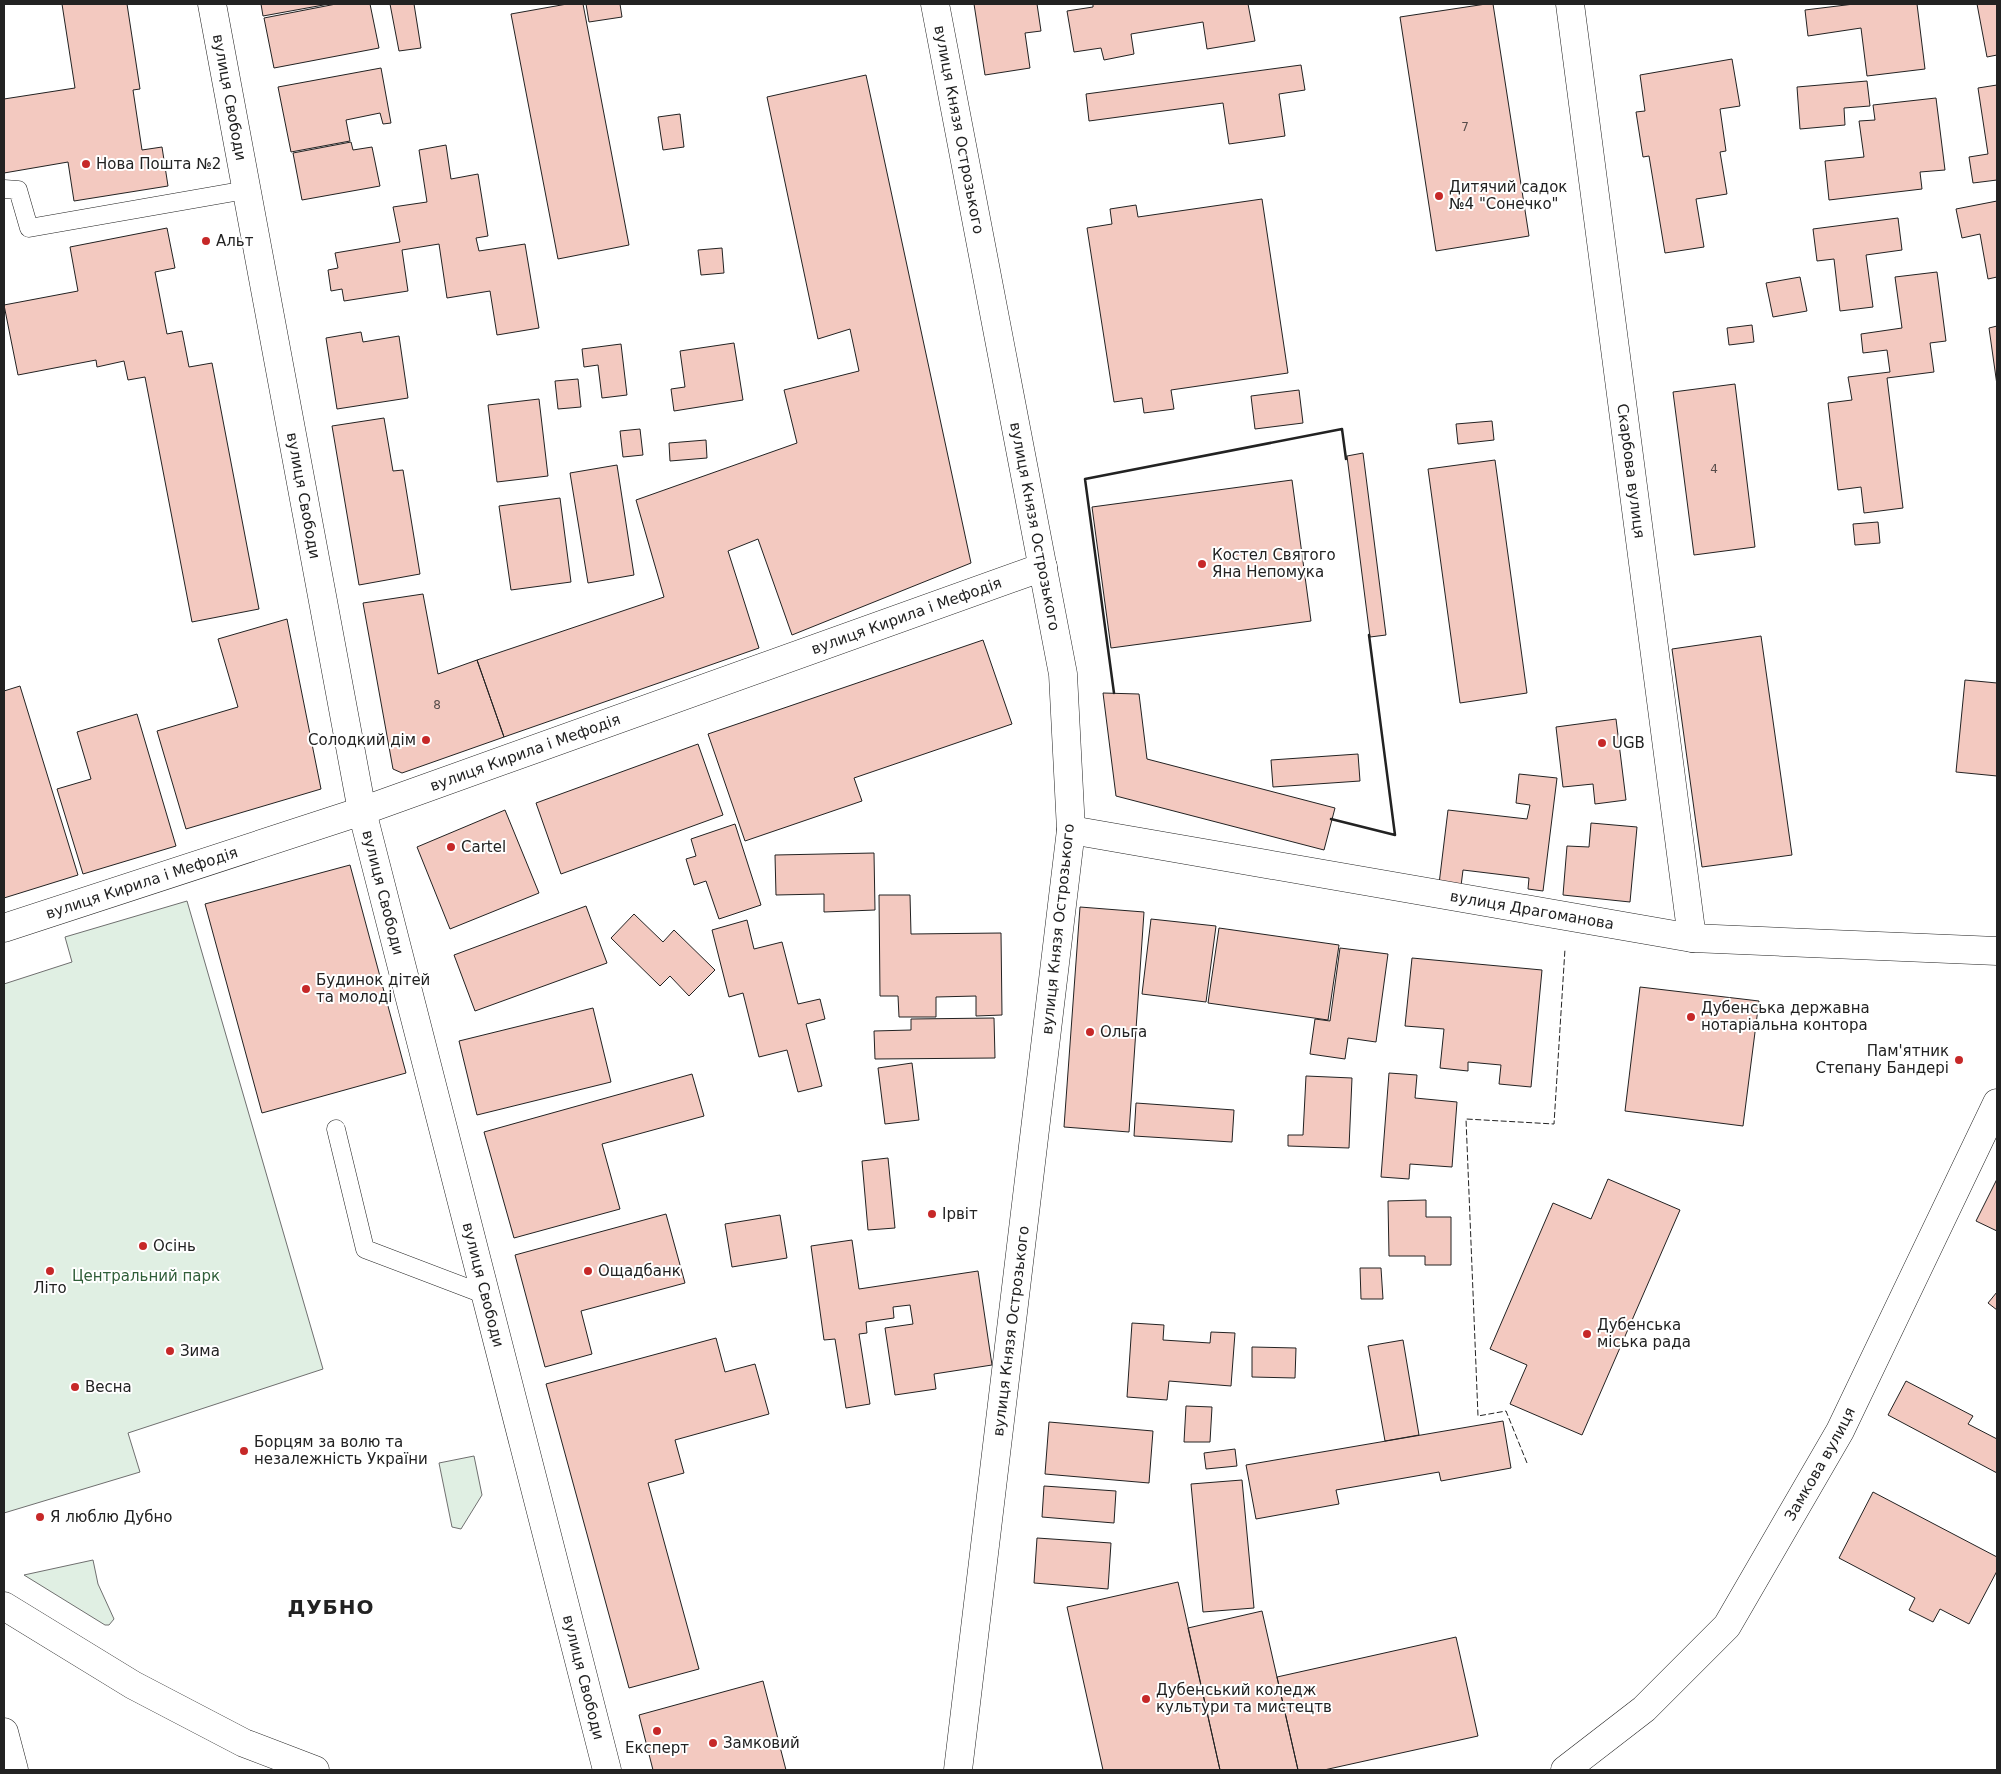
<svg xmlns="http://www.w3.org/2000/svg" width="2001" height="1774" viewBox="0 0 2001 1774" font-family="'DejaVu Sans',sans-serif">
	<style>
		.green { fill: #e0efe3; stroke: #6f6f6f }
		.building { fill: #f3c9c0; stroke: #222 }
		.lines { fill: none; stroke-linecap: round; stroke-linejoin: round }
		.lane-casing { stroke: #222; stroke-width: 19 }
		.street-casing { stroke: #222; stroke-width: 29 }
		.secondary-casing { stroke: #222; stroke-width: 29 }
		.lane { stroke: #fff; stroke-width: 18 }
		.street { stroke: #fff; stroke-width: 28 }
		.secondary { stroke: #fff; stroke-width: 28 }
		.fence { stroke: #222; stroke-width: 1; stroke-dasharray: 6 2.5; stroke-linecap: butt }
		.wall { stroke: #222; stroke-width: 2.5 }
		.poi-dot { fill: #c62828; stroke: #fff; stroke-width: 2 }
		.labels { text-anchor: middle; dominant-baseline: central; stroke-width: 4; stroke-linejoin: round; paint-order: stroke }
		.number-label { font-size: 12px; fill: #564c4a }
		.street-label { font-size: 15px; fill: #222; stroke: #fff }
		.poi-label { font-size: 15px; fill: #222; stroke: #fff; text-anchor: start }
		.park-label { font-size: 15px; fill: #2f5e38; stroke: #fff }
		.district-label { font-size: 20px; font-weight: bold; letter-spacing: 1px; fill: #222; stroke: #fff }
	</style>
	<rect width="100%" height="100%" fill="#fff"/>
	<path class="green" d="M187,901L323,1369L128,1433L140,1472L4,1513V984L72,962L65,937Z
		M474,1456L482,1495L461,1529L452,1527L439,1463Z
		M93,1560L98,1584L114,1619L109,1625H105L24,1575Z"/>
	<path class="building" d="M62,4H127L140,89L133,90L142,150L162,147L168,186L74,201L68,162L4,173V99L75,88Z
		M261,4H329L263,16Z
		M336,4H370L379,48L274,68L264,18Z
		M390,4H414L421,48L399,51Z
		M567,4H583L629,245L558,259L511,14Z
		M586,4H620L622,17L589,22Z
		M974,4H1037L1041,31L1025,33L1030,68L985,75Z
		M1093,4H1248L1255,41L1207,49L1203,22L1131,34L1134,54L1104,60L1101,48L1074,52L1067,11L1093,7Z
		M1486,4H1493L1529,236L1436,251L1400,17Z
		M1854,4H1917L1925,69L1867,76L1861,28L1808,36L1805,10Z
		M1977,4H1997V55L1987,57Z
		M1732,59L1740,106L1720,109L1726,151L1720,152L1727,194L1696,199L1704,247L1665,253L1649,156L1643,157L1636,112L1645,111L1640,75Z
		M1301,65L1305,90L1279,94L1285,136L1229,144L1223,103L1089,121L1086,94Z
		M381,68L391,123L383,124L380,113L346,120L350,141L291,152L278,87Z
		M866,75L971,563L792,635L758,539L728,551L759,648L504,737L477,660L664,597L636,500L797,443L784,390L859,371L850,329L818,339L767,97Z
		M1867,81L1870,106L1844,108L1845,125L1800,129L1797,87Z
		M1997,85V180L1973,183L1969,157L1988,154L1978,88Z
		M1936,98L1945,170L1920,172L1922,189L1829,200L1825,161L1864,157L1859,121L1875,120L1873,105Z
		M680,114L684,147L663,150L658,117Z
		M351,142L353,150L372,147L380,186L302,200L293,153Z
		M446,145L451,179L478,174L488,236L476,238L479,251L525,244L539,328L497,335L490,291L447,298L439,244L402,250L408,291L344,301L342,289L331,291L328,270L338,268L335,253L400,242L393,207L427,202L419,150Z
		M1262,199L1288,373L1171,390L1174,409L1144,413L1142,398L1114,402L1087,228L1112,224L1110,209L1136,205L1138,217Z
		M1997,201V277L1988,279L1980,234L1962,238L1956,209Z
		M1898,218L1902,250L1866,255L1873,307L1840,311L1834,259L1817,261L1813,229Z
		M167,228L175,268L155,272L167,334L182,331L189,367L212,363L259,609L192,622L145,377L128,380L124,361L97,367L96,360L18,375L4,305L78,291L70,247Z
		M722,248L724,273L701,275L698,250Z
		M1937,272L1946,341L1930,343L1934,372L1887,378L1903,508L1864,513L1861,487L1838,490L1828,403L1852,400L1848,377L1890,372L1887,350L1863,353L1861,334L1902,328L1895,277Z
		M1800,277L1807,311L1773,317L1766,283Z
		M1752,325L1754,342L1729,345L1727,328Z
		M1997,326V385L1989,328Z
		M361,332L363,342L399,336L408,398L337,409L326,338Z
		M734,343L743,400L674,411L671,389L685,387L680,351Z
		M621,344L627,395L602,398L598,365L584,367L582,349Z
		M578,379L581,407L558,409L555,381Z
		M1735,384L1755,547L1694,555L1673,392Z
		M1299,390L1303,423L1255,429L1251,396Z
		M539,399L548,476L497,482L488,405Z
		M384,418L393,471L403,470L420,574L359,585L332,426Z
		M1492,421L1494,440L1458,444L1456,424Z
		M640,429L643,455L623,457L620,431Z
		M706,440L707,458L670,461L669,443Z
		M1363,453L1386,635L1370,637L1347,456Z
		M1495,460L1527,693L1460,703L1428,469Z
		M617,465L634,575L588,583L570,473Z
		M1292,480L1311,621L1111,648L1092,507Z
		M560,498L571,582L511,590L499,506Z
		M1878,522L1880,543L1855,545L1853,524Z
		M423,594L438,674L477,660L504,737L402,773L393,769L363,603Z
		M287,619L321,789L186,829L157,731L238,707L218,639Z
		M1761,636L1792,855L1702,867L1672,649Z
		M983,640L1012,724L854,778L862,801L745,841L708,734Z
		M1965,680L1997,683V776L1956,772Z
		M20,686L78,875L4,898V691Z
		M1103,693L1139,694L1147,759L1335,808L1324,850L1116,796Z
		M137,714L176,846L83,874L57,789L91,779L77,732Z
		M1616,719L1626,800L1595,804L1593,784L1563,787L1556,727Z
		M698,744L723,815L561,874L536,803Z
		M1358,754L1360,781L1273,787L1271,760Z
		M1519,774L1557,778L1543,891L1528,889L1529,878L1463,870L1461,886L1439,884L1448,810L1527,819L1530,805L1516,803Z
		M505,810L539,893L450,929L417,847Z
		M1591,823L1637,827L1630,902L1563,895L1567,846L1589,847Z
		M735,824L761,905L719,919L706,881L694,885L686,859L696,856L691,839Z
		M874,853L875,910L824,912V894L776,895L775,855Z
		M350,865L406,1073L262,1113L205,904Z
		M879,895H910L911,934L1001,933L1002,1015L976,1016V996L936,997V1017H899L898,996H880Z
		M586,906L607,963L475,1011L454,955Z
		M1080,907L1144,912L1129,1132L1064,1127Z
		M634,914L663,942L674,930L715,970L689,996L670,976L660,986L611,938Z
		M1151,919L1216,926L1206,1002L1142,994Z
		M747,920L754,949L782,942L798,1004L820,999L825,1019L806,1024L822,1086L798,1092L787,1050L759,1057L743,993L729,997L712,930Z
		M1219,928L1339,945L1328,1020L1208,1003Z
		M1340,948L1388,954L1376,1042L1348,1038L1345,1059L1310,1054L1315,1019L1330,1021Z
		M1412,958L1542,970L1531,1087L1499,1084L1501,1065L1468,1062V1071L1440,1068L1444,1029L1405,1026Z
		M1640,987L1759,1001L1743,1126L1625,1111Z
		M593,1008L611,1082L477,1115L459,1041Z
		M994,1018L995,1058L875,1059L874,1031L911,1030V1019Z
		M912,1063L919,1120L885,1124L878,1068Z
		M1389,1073L1417,1075L1415,1098L1457,1102L1452,1167L1410,1164L1409,1179L1381,1177Z
		M692,1074L704,1116L602,1144L620,1209L514,1238L484,1132Z
		M1306,1076L1352,1078L1349,1148L1288,1146V1135H1303Z
		M1136,1103L1234,1110L1232,1142L1134,1136Z
		M888,1158L895,1228L868,1230L862,1161Z
		M1608,1179L1680,1210L1582,1435L1510,1404L1527,1365L1490,1349L1553,1203L1591,1219Z
		M1997,1179V1231L1976,1221Z
		M1426,1200V1217H1451V1265H1425V1256H1389L1388,1201Z
		M666,1214L685,1283L581,1311L592,1354L545,1367L515,1255Z
		M780,1215L787,1258L732,1267L725,1224Z
		M852,1240L859,1289L978,1271L992,1365L934,1374L936,1389L895,1395L885,1328L913,1324L910,1305L893,1307L894,1318L866,1322L867,1333L859,1334L870,1404L846,1408L835,1339L824,1340L811,1246Z
		M1360,1268H1381L1383,1299H1361Z
		M1997,1292V1310L1988,1303Z
		M1132,1323L1164,1325L1163,1340L1210,1343L1211,1332L1235,1333L1231,1386L1169,1381L1167,1400L1127,1397Z
		M716,1338L725,1372L755,1364L769,1414L675,1440L684,1473L648,1483L699,1669L629,1688L546,1384Z
		M1403,1340L1419,1435L1385,1441L1368,1346Z
		M1252,1347L1296,1348L1295,1378L1252,1377Z
		M1906,1381L1973,1416L1968,1424L1997,1439V1473L1888,1415Z
		M1186,1406L1212,1407L1210,1442H1184Z
		M1503,1421L1511,1468L1441,1481L1439,1472L1336,1490L1339,1504L1256,1519L1246,1465Z
		M1049,1422L1153,1431L1149,1483L1045,1474Z
		M1235,1449L1237,1466L1206,1469L1204,1453Z
		M1242,1480L1254,1608L1203,1612L1191,1484Z
		M1044,1486L1116,1491L1114,1523L1042,1517Z
		M1873,1492L1997,1557V1571L1969,1624L1940,1609L1933,1622L1909,1610L1915,1598L1839,1558Z
		M1037,1538L1111,1543L1108,1589L1034,1583Z
		M1178,1582L1220,1770H1103L1067,1607Z
		M1262,1611L1298,1770H1220L1188,1628Z
		M1456,1637L1478,1736L1324,1770H1298L1277,1677Z
		M763,1681L786,1770H653L639,1715Z"/>
	<g class="lines">
		<g class="lane-casing">
			<path id="lane" d="M4,189L18,190L29,228L246,190
				M336,1129L365,1249L486,1295"/>
		</g>
		<g class="street-casing">
			<g id="street">
				<path id="s1" d="M212,4L362,811L607,1770"/>
				<path id="s2" d="M935,4L1063,674L1071,830L958,1770"/>
				<path id="s3" d="M1570,4L1692,938"/>
				<path id="s4" d="M1071,830L1692,938L1997,951"/>
				<path id="s5" d="M4,928L362,811L1043,567"/>
			</g>
		</g>
		<g class="secondary-casing">
			<g id="secondary">
				<path d="M4,1606L133,1685L244,1743L315,1770"/>
				<path d="M4,1732L14,1770"/>
				<path id="s6" d="M1565,1770L1644,1709L1727,1626L1840,1431L1997,1103"/>
			</g>
		</g>
		<use href="#lane" class="lane"/>
		<use href="#street" class="street"/>
		<use href="#secondary" class="secondary"/>
		<path class="fence" d="M1527,1463L1506,1411L1478,1416L1466,1119L1554,1124L1565,949"/>
		<path class="wall" d="M1114,693L1085,479L1342,429L1346,459
			M1331,819L1395,835L1369,635"/>
	</g>
	<g class="poi-dot">
		<circle cx="86" cy="164" r="5"/>
		<circle cx="1439" cy="196" r="5"/>
		<circle cx="206" cy="241" r="5"/>
		<circle cx="1202" cy="564" r="5"/>
		<circle cx="426" cy="740" r="5"/>
		<circle cx="1602" cy="743" r="5"/>
		<circle cx="451" cy="847" r="5"/>
		<circle cx="306" cy="989" r="5"/>
		<circle cx="1691" cy="1017" r="5"/>
		<circle cx="1090" cy="1032" r="5"/>
		<circle cx="1959" cy="1060" r="5"/>
		<circle cx="932" cy="1214" r="5"/>
		<circle cx="143" cy="1246" r="5"/>
		<circle cx="50" cy="1271" r="5"/>
		<circle cx="588" cy="1271" r="5"/>
		<circle cx="1587" cy="1334" r="5"/>
		<circle cx="170" cy="1351" r="5"/>
		<circle cx="75" cy="1387" r="5"/>
		<circle cx="244" cy="1451" r="5"/>
		<circle cx="40" cy="1517" r="5"/>
		<circle cx="1146" cy="1699" r="5"/>
		<circle cx="657" cy="1731" r="5"/>
		<circle cx="713" cy="1743" r="5"/>
	</g>
	<g class="labels">
		<g class="number-label">
			<text x="1465" y="127">7</text>
			<text x="1714" y="469">4</text>
			<text x="437" y="705">8</text>
		</g>
		<g class="street-label">
			<text stroke="none"><textPath href="#s1" startOffset="95">вулиця Свободи</textPath></text>
			<text stroke="none"><textPath href="#s2" startOffset="128">вулиця Князя Острозького</textPath></text>
			<text stroke="none"><textPath href="#s3" startOffset="471">Скарбова вулиця</textPath></text>
			<text stroke="none"><textPath href="#s1" startOffset="500">вулиця Свободи</textPath></text>
			<text stroke="none"><textPath href="#s2" startOffset="532">вулиця Князя Острозького</textPath></text>
			<text stroke="none"><textPath href="#s5" startOffset="955">вулиця Кирила і Мефодія</textPath></text>
			<text stroke="none"><textPath href="#s5" startOffset="550">вулиця Кирила і Мефодія</textPath></text>
			<text stroke="none"><textPath href="#s5" startOffset="145">вулиця Кирила і Мефодія</textPath></text>
			<text stroke="none"><textPath href="#s1" startOffset="905">вулиця Свободи</textPath></text>
			<text stroke="none"><textPath href="#s4" startOffset="468">вулиця Драгоманова</textPath></text>
			<text transform="translate(1058 929) rotate(-84)">вулиця Князя Острозького</text>
			<text stroke="none"><textPath href="#s1" startOffset="1310">вулиця Свободи</textPath></text>
			<text transform="translate(1011 1331) rotate(-83)">вулиця Князя Острозького</text>
			<text stroke="none"><textPath href="#s6" startOffset="404">Замкова вулиця</textPath></text>
			<text stroke="none"><textPath href="#s1" startOffset="1715">вулиця Свободи</textPath></text>
		</g>
		<g class="poi-label">
			<text x="96" y="164">Нова Пошта №2</text>
			<text x="1449" y="187">Дитячий садок<tspan x="1449" dy="17">№4 "Сонечко"</tspan></text>
			<text x="216" y="241">Альт</text>
			<text x="1212" y="555">Костел Святого<tspan x="1212" dy="17">Яна Непомука</tspan></text>
			<text x="416" y="740" text-anchor="end">Солодкий дім</text>
			<text x="1612" y="743">UGB</text>
			<text x="461" y="847">Cartel</text>
			<text x="316" y="980">Будинок дітей<tspan x="316" dy="17">та молоді</tspan></text>
			<text x="1701" y="1008">Дубенська державна<tspan x="1701" dy="17">нотаріальна контора</tspan></text>
			<text x="1100" y="1032">Ольга</text>
			<text x="1949" y="1051" text-anchor="end">Пам'ятник<tspan x="1949" dy="17">Степану Бандері</tspan></text>
			<text x="942" y="1214">Ірвіт</text>
			<text x="153" y="1246">Осінь</text>
			<text x="598" y="1271">Ощадбанк</text>
			<text x="50" y="1288" text-anchor="middle">Літо</text>
			<text x="1597" y="1325">Дубенська<tspan x="1597" dy="17">міська рада</tspan></text>
			<text x="180" y="1351">Зима</text>
			<text x="85" y="1387">Весна</text>
			<text x="254" y="1442">Борцям за волю та<tspan x="254" dy="17">незалежність України</tspan></text>
			<text x="50" y="1517">Я люблю Дубно</text>
			<text x="1156" y="1690">Дубенський коледж<tspan x="1156" dy="17">культури та мистецтв</tspan></text>
			<text x="723" y="1743">Замковий</text>
			<text x="657" y="1748" text-anchor="middle">Експерт</text>
		</g>
		<g class="park-label">
			<text x="146" y="1276">Центральний парк</text>
		</g>
		<g class="district-label">
			<text x="331" y="1607">ДУБНО</text>
		</g>
	</g>
	<rect width="2001" height="1774" fill="none" stroke="#222222" stroke-width="10"/>
</svg>
